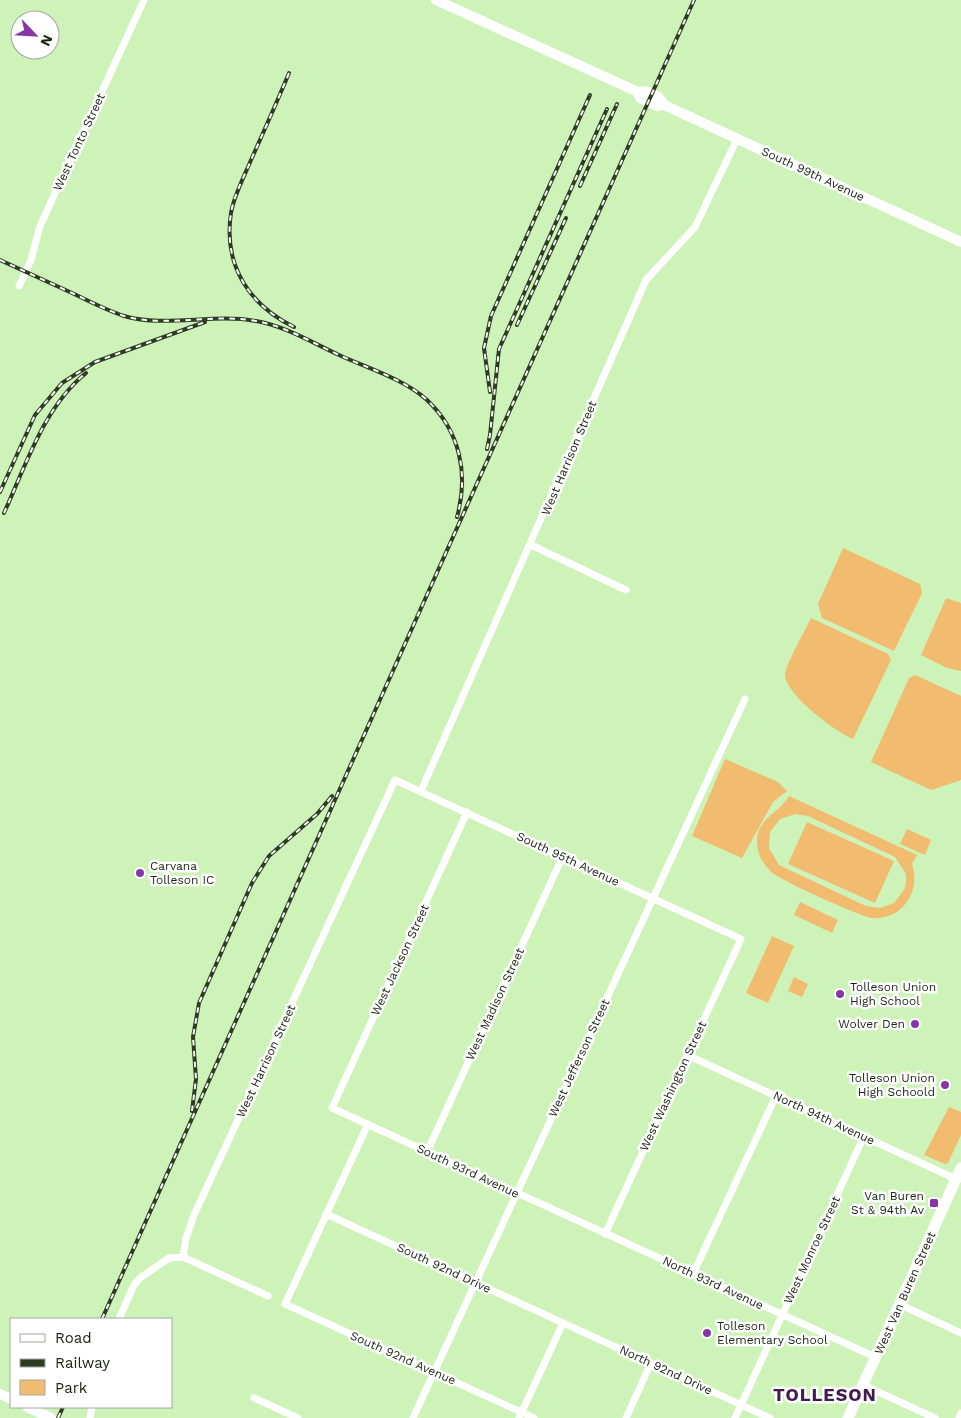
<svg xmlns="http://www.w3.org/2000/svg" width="961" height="1418" viewBox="0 0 961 1418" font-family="'Work Sans',sans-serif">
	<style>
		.green { fill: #f1bc70; fill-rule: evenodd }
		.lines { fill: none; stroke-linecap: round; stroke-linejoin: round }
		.street { stroke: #fff; stroke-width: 7 }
		.secondary { stroke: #fff; stroke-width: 10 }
		.primary { stroke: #fff; stroke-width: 11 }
		.rail-casing { stroke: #2d3d23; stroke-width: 4 }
		.rail { stroke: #fff; stroke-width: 2; stroke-dasharray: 5.5; stroke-linecap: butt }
		.poi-dot { fill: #8636a6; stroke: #fff; stroke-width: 2 }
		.labels { text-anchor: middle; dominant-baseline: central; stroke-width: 5; stroke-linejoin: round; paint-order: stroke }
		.street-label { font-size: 12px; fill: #17250f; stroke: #fff }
		.poi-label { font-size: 12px; fill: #17250f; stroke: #fff; text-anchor: start }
		.district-label { font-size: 18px; font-weight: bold; letter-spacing: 1px; fill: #411b50; stroke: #fff }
	</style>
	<rect width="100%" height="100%" fill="#cdf3b9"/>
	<path class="green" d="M843,548L920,584L922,593L894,651L822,618L818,604Z
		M946,598L961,603V671L947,668L921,655Z
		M811,618L888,654L891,660L853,739C836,732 784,694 785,674C786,664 806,629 811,618Z
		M915,675L961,696V780L931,790L871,762L909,678Z
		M725,759L778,782L787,791L773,802L742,858L692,836Z
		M789,796L917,855L912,864C921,891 903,920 872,918C861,917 780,880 771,872C762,863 757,853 757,841C757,818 780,813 789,796ZM795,814L808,816L895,857L906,874V883L904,890L894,903L880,908L866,906L779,865L769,848L770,832L780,819Z
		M807,822L894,861L875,903L788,864Z
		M907,829L931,840L925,855L900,844Z
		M800,902L838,920L832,933L794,915Z
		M772,936L794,946L768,1003L746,993Z
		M794,977L808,984L802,997L788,991Z
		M949,1107L961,1112V1135L948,1163L945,1164L924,1155Z"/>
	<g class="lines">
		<path class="street" d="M19,286L31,260L40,226L144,0
			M531,545L626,590
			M421,791L646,280L695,227L737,139
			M467,812L332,1108L875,1357
			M687,1055L958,1180
			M368,1124L285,1304L534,1418
			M427,1152L563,856
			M326,1214L770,1418
			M183,1257L186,1238L194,1215L395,780L741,939L605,1234
			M693,1274L776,1096
			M899,1304L961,1333
			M119,1319L134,1285L140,1278L169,1258L183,1257L268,1296
			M863,1385L935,1418
			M254,1398L298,1418
			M90,1418L92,1407
			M413,1418L745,699
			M519,1418L563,1323
			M626,1418L651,1363
			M735,1418L864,1136
			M959,1418L961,1413"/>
		<path class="secondary" d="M436,0L638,92C649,89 659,95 664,105L961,242
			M638,92L640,98L657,106L664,105
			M0,1394L11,1399
			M27,1407L51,1418"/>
		<path class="primary" d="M848,1418L961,1168"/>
		<g class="rail-casing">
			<path id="rail" d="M289,73C277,102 264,131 251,160C244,177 234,195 231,213C223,265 249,305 294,327
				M580,186L617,104
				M0,260C24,271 48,282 72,293C89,301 106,310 124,316C166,328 212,313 256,321C285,326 313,343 339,355C367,368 404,379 427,400C460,431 469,474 457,517
				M517,325L566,218
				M490,392L484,348L491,316L590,95
				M487,449L490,435L499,349L607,109
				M0,492L35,415L62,383L95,362L205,322
				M4,513C26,465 44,407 86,373
				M192,1111L196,1079L193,1037L199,1003L252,883L269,856L317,814L332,796
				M102,1319L694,0
				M58,1418L63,1407"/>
		</g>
		<use href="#rail" class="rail"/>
	</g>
	<g class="poi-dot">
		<circle cx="140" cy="873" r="5"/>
		<circle cx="840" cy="994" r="5"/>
		<circle cx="915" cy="1024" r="5"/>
		<circle cx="945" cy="1085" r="5"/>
		<rect x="929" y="1198" width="10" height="10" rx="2.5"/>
		<circle cx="707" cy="1333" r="5"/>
	</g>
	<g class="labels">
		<g class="street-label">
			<text transform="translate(79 142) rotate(-65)">West Tonto Street</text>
			<text transform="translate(813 174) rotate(25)">South 99th Avenue</text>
			<text transform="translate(569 458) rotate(-67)">West Harrison Street</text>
			<text transform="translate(568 859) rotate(25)">South 95th Avenue</text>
			<text transform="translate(400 960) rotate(-65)">West Jackson Street</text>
			<text transform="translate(495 1004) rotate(-65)">West Madison Street</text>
			<text transform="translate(579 1058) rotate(-65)">West Jefferson Street</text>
			<text transform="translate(266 1061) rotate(-65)">West Harrison Street</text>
			<text transform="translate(673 1086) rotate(-65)">West Washington Street</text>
			<text transform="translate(824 1118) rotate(25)">North 94th Avenue</text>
			<text transform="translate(468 1171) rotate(25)">South 93rd Avenue</text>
			<text transform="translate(812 1250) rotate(-65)">West Monroe Street</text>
			<text transform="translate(444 1268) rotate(25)">South 92nd Drive</text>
			<text transform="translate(713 1283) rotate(25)">North 93rd Avenue</text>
			<text transform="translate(905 1293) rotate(-66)">West Van Buren Street</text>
			<text transform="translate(403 1358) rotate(24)">South 92nd Avenue</text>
			<text transform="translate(666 1370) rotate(25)">North 92nd Drive</text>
		</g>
		<g class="poi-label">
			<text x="150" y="866">Carvana<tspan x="150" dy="14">Tolleson IC</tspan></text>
			<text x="850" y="987">Tolleson Union<tspan x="850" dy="14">High School</tspan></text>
			<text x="905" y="1024" text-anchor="end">Wolver Den</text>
			<text x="935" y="1078" text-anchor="end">Tolleson Union<tspan x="935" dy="14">High Schoold</tspan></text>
			<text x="924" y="1196" text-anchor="end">Van Buren<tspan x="924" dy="14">St &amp; 94th Av</tspan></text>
			<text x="717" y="1326">Tolleson<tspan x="717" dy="14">Elementary School</tspan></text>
		</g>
		<g class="district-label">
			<text x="825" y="1394">TOLLESON</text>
		</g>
	</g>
	<rect x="10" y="1318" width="162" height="90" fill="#ffffff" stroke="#a2a89f"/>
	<rect x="20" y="1334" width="25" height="8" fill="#ffffff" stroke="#a2a89f"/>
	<text x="55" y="1343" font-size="15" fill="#17250f">Road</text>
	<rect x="20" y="1359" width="25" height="8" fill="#2d3d23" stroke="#a2a89f"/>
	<text x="55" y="1368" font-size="15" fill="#17250f">Railway</text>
	<rect x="20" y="1380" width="25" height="15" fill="#f1bc70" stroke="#a2a89f"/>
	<text x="55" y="1393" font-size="15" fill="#17250f">Park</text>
	<g transform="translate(35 35) rotate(115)"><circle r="24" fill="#ffffff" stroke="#a2a89f"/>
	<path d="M0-4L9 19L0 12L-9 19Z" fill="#8636a6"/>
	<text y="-8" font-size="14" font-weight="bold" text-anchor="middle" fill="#17250f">N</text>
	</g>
</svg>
